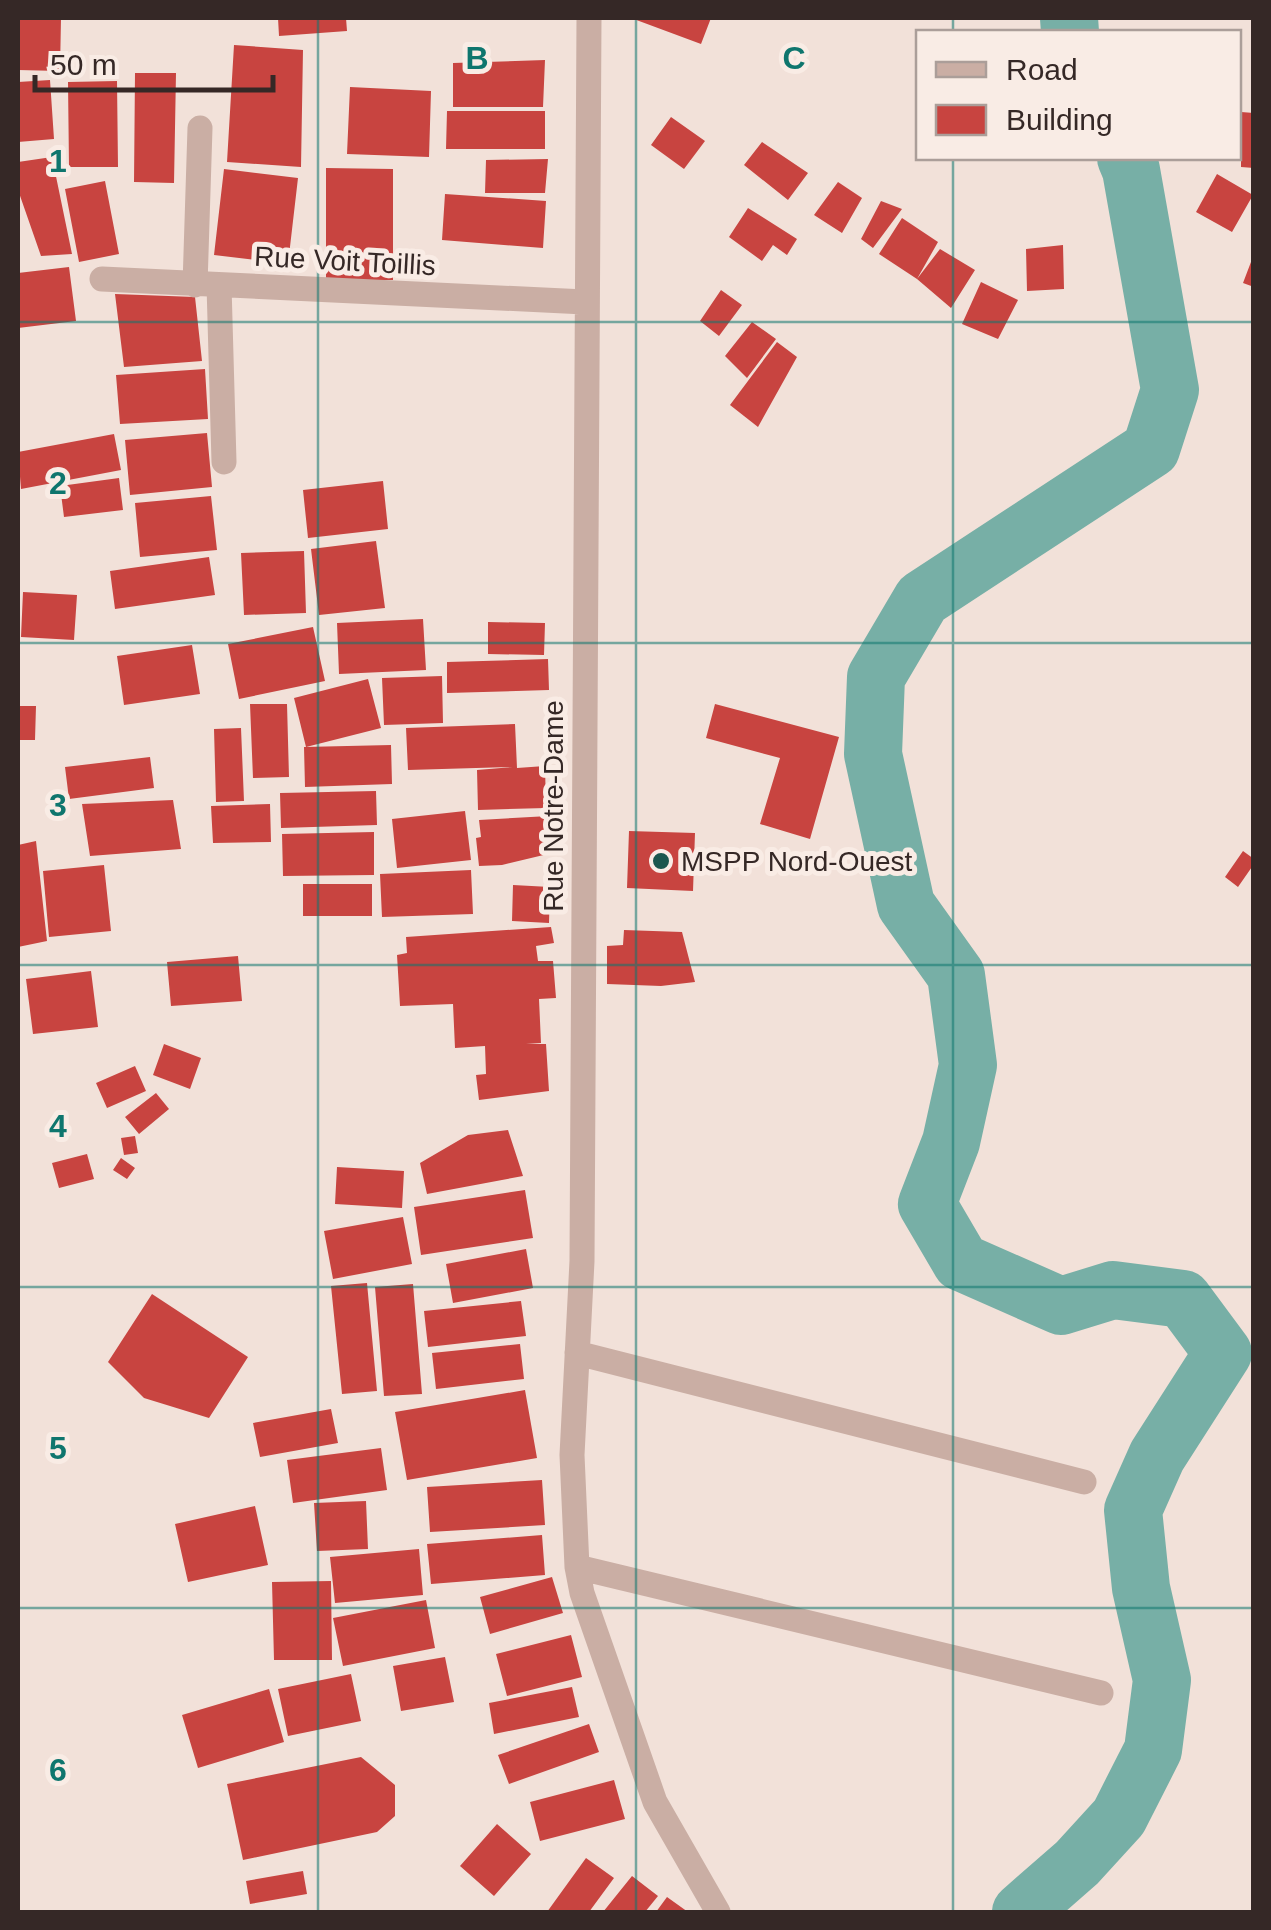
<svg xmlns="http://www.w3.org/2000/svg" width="1271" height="1930" viewBox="0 0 1271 1930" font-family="Helvetica,sans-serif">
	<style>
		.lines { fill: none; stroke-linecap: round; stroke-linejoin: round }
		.river { stroke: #77afa6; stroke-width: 58 }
		.building { fill: #c84440 }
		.minor { stroke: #caaea4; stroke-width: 25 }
		.grid { fill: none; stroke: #0f766e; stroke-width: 2.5; stroke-opacity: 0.55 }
		.poi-dot { fill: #1b574e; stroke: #f9ece5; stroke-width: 4 }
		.labels { text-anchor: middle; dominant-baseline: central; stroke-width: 10; stroke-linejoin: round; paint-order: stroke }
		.street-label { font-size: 28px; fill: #352826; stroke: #f9ece5 }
		.poi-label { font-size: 28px; fill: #352826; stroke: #f9ece5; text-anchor: start }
		.grid-label { font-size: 32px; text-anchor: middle; font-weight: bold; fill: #0f766e; stroke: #f9ece5; stroke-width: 10; stroke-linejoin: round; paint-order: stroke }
	</style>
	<rect width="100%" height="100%" fill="#f2e1d9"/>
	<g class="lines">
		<path class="river" d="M1069,18L1070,32
			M1021,1912L1077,1863L1119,1817L1153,1750L1162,1680L1141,1588L1133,1510L1157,1456L1223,1353L1183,1299L1113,1290L1061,1306L961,1262L927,1204L951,1142L968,1065L956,975L906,905L873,754L876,677L922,599L1151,449L1170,390L1131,170L1126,158"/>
	</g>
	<path class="building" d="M18,18H61L60,71L18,70Z
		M278,18H346L347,31L279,36Z
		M631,18H711L701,44Z
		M234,45L303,50L301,167L227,162Z
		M545,60L543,107H453V63Z
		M135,73H176L174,183L134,182Z
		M50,80L54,139L18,142V82Z
		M117,81L118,167H69L68,82Z
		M350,87L431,91L429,157L347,154Z
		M447,111H545V149H446Z
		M1241,112L1254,113V168L1241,167Z
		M671,117L705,141L684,169L651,145Z
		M762,142L808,173L788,200L744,165Z
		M52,157L72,254L41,256L18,190V162Z
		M548,159L545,193H485L486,160Z
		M326,168L393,169V280H326Z
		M224,169L298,178L288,264L214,255Z
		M1217,174L1253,195L1232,232L1196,212Z
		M105,181L119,254L79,262L65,189Z
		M838,182L862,198L842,233L814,215Z
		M445,194L546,201L543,248L442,240Z
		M881,201L902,209L873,248L861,239Z
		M748,208L797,239L787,255L773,245L762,261L729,237Z
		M902,218L938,242L917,279L879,254Z
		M1063,245L1064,289L1027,291L1026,249Z
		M940,249L975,270L951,308L917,279Z
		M1254,254V287L1243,283Z
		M69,267L76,321L18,328V273Z
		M981,282L1018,300L998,339L962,324Z
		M721,290L742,305L719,336L700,321Z
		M115,294L195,297L202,361L124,367Z
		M752,322L776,339L747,378L725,356Z
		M777,342L797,357L758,427L730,405Z
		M205,369L208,419L120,424L116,375Z
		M207,433L212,487L130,495L125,440Z
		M114,434L121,470L21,489L18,452Z
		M119,478L123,510L64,517L60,486Z
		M383,481L388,529L308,538L303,490Z
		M211,496L217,550L140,557L135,503Z
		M376,541L385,608L319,615L311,549Z
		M304,551L306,613L244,615L241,553Z
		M209,557L215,595L115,609L110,571Z
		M23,592L77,595L74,640L21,637Z
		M423,619L426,670L339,674L337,623Z
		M488,622L545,623L544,655L488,654Z
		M313,627L325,681L239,699L228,644Z
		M192,645L200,694L124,705L117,656Z
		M548,659L549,690L447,693V662Z
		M442,676L443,723L384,725L382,678Z
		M368,679L381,728L306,747L294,698Z
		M250,704H287L289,777L253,778Z
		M715,704L839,737L810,839L760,824L780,758L706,738Z
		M18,706H36L35,740H18Z
		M515,724L517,768L545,766L546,808L478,810L477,770L513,767L408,770L406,728Z
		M241,728L244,801L216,802L214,729Z
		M391,745L392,784L305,787L304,747Z
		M150,757L154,788L69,799L65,767Z
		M376,791L377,825L281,828L280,793Z
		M173,800L181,849L90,856L82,804Z
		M270,804L271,842L213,843L211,806Z
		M465,811L471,860L397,868L392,819Z
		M549,816L552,853L502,865L479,866L476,838L481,837L479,820Z
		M629,831L695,833L693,891L627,888Z
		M374,832V875L283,876L282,834Z
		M36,841L47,941L18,947V845Z
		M1243,851L1254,859V864L1238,887L1225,877Z
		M104,865L111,931L49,937L43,871Z
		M471,870L473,914L382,917L380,874Z
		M303,884H372V916H303Z
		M513,885L550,887L549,923L512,921Z
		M551,927L554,943L536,946L538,961H553L556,998L539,999L541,1043L526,1044H546L549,1091L479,1100L476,1075L486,1074L485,1046L455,1048L453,1004L400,1006L397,955L407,953L406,937Z
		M624,930L682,932L695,982L661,986L607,984V946L623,945Z
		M238,956L242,1001L171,1006L167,962Z
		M91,971L98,1027L33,1034L26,979Z
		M164,1044L201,1058L190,1089L153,1075Z
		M135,1066L146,1091L107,1108L96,1083Z
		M156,1093L169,1109L139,1134L125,1117Z
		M508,1130L523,1176L427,1194L420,1163L468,1135Z
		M135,1136L138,1153L124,1155L121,1138Z
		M87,1154L94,1179L59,1188L52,1163Z
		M121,1158L135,1168L127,1179L113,1170Z
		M337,1167L404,1171L402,1208L335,1204Z
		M525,1190L533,1238L421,1255L414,1207Z
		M403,1217L412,1264L333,1279L324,1231Z
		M526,1249L533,1288L453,1303L446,1264Z
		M367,1283L377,1391L342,1394L331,1286Z
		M413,1284L422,1394L384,1396L375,1287Z
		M152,1294L248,1357L209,1418L144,1398L108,1362Z
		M521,1301L526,1336L428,1347L424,1311Z
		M520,1344L524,1379L436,1389L432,1353Z
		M525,1390L537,1458L407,1480L395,1412Z
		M331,1409L338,1443L260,1457L253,1423Z
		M381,1448L387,1490L293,1503L287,1460Z
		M542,1480L545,1525L430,1532L427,1487Z
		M366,1501L368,1549L317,1551L314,1503Z
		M255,1506L268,1565L188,1582L175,1524Z
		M542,1535L545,1575L431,1584L427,1544Z
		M419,1549L423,1595L335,1603L330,1557Z
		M552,1577L563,1613L490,1634L480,1597Z
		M331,1581L332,1660H274L272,1582Z
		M426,1600L435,1648L343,1666L333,1618Z
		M571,1635L582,1677L507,1696L496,1654Z
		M445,1657L454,1702L401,1711L393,1666Z
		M351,1674L361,1721L288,1736L278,1689Z
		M572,1687L579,1717L494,1734L489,1703Z
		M269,1689L284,1742L198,1768L182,1715Z
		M589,1724L599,1752L509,1784L498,1755Z
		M361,1757L395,1785V1816L377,1832L243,1860L227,1784Z
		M614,1780L625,1819L540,1841L530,1802Z
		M497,1824L531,1854L494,1896L460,1866Z
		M586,1858L614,1878L589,1912H547Z
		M303,1871L307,1894L250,1904L246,1881Z
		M632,1876L658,1896L645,1912H603Z
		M667,1897L688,1912H656Z"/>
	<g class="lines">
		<path class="minor" d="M589,18L582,1261L572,1455L577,1567L582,1593L655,1802L718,1912
			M102,279L585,302
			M195,285L200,128
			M219,285L224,462
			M577,1353L1084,1482
			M577,1567L1101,1693"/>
	</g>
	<path class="grid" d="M318,18V1912M636,18V1912M953,18V32M953,158V1912M18,322H1254M18,643H1254M18,965H1254M18,1287H1254M18,1608H1254"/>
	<circle class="poi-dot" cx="661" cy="861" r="10"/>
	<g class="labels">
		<g class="street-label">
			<text transform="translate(345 261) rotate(3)">Rue Voit Toillis</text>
			<text transform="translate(553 806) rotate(-90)">Rue Notre-Dame</text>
		</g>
		<g class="poi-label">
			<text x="681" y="861">MSPP Nord-Ouest</text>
		</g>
	</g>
	<g class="grid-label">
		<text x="477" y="69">B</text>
		<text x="794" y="69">C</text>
		<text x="58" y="172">1</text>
		<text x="58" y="494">2</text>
		<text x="58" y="816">3</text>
		<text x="58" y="1137">4</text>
		<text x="58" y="1459">5</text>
		<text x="58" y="1781">6</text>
	</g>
	<rect width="1271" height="1930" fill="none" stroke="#352826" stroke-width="40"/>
	<rect x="916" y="30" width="325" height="130" fill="#f9ece5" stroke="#ab9e99" stroke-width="2.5"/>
	<rect x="936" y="62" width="50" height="15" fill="#caaea4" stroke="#ab9e99" stroke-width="2.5"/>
	<text x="1006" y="80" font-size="30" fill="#352826">Road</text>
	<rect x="936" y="105" width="50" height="30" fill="#c84440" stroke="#ab9e99" stroke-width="2.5"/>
	<text x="1006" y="130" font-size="30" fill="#352826">Building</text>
	<path d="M35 75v15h238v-15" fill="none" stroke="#352826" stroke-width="5"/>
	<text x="50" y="75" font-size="30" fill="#352826" stroke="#f9ece5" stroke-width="8" paint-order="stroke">50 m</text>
</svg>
